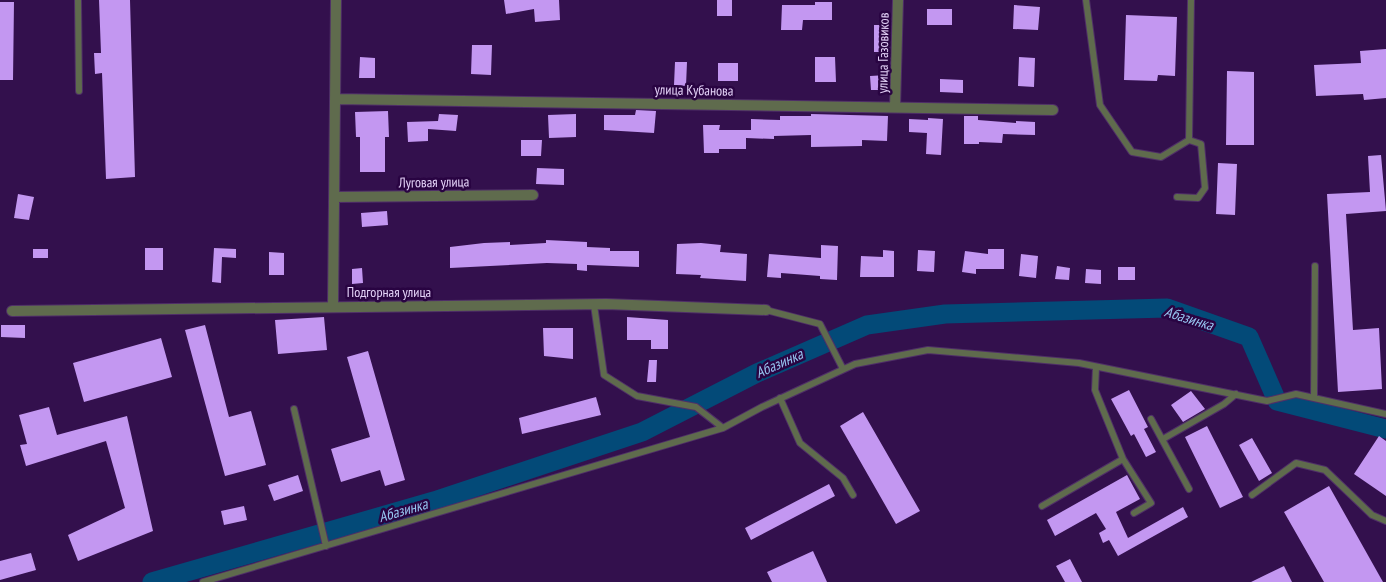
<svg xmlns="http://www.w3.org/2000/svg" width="1386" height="582" viewBox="0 0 1386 582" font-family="'PT Sans Narrow',sans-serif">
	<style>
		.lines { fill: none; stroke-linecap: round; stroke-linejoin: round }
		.river { stroke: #034a78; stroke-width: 19 }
		.building { fill: #c397f1 }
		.lane-casing { stroke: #4f2f68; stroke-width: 8 }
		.street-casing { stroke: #4f2f68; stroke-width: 12 }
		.lane { stroke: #5f6b4d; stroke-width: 6 }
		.street { stroke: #5f6b4d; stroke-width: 10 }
		.labels { text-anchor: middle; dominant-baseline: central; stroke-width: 5; stroke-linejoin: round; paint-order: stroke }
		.street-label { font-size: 14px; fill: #e4d3f8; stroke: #290442 }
		.water-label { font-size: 15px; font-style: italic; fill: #98c8f3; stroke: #290442 }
	</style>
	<rect width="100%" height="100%" fill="#33104d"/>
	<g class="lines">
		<path class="river" d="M152,582L434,501L642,432L757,373L867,325L945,314L1167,308L1249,337L1277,401L1386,429"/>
	</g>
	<path class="building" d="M99,0H130L135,177L106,179L102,73L95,74L94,53H101Z
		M504,0H559L560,20L535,22L534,9L506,14Z
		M717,0H732V16H717Z
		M0,2H14L13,80H0Z
		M815,2H832V20H803L802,30H781L782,5H815Z
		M1014,5L1040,7L1038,30L1013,29Z
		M927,9H952V25H927Z
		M1126,15L1177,17L1175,76L1158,75L1157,81L1124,80Z
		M874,25H890V52H874Z
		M472,45H492L491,75L471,74Z
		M1386,49V98L1364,100L1363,94L1316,96L1314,65L1361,63L1360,51Z
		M360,57L375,58V78H359Z
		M815,57H835L836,82H815Z
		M1019,57L1035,58L1034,87L1018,86Z
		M675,62H687L686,86L674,85Z
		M718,63H738V81H718Z
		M1227,71L1254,72V145H1226Z
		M887,75V90H871L870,76Z
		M940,79L963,80V93L940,92Z
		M636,110L656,111L654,133L604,130V115H635Z
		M388,111L389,137H385V172H360V137H356L355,112Z
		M439,114L458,115L456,131L428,129V141L408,142L407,122L438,121Z
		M576,114V137L549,138L548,115Z
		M811,114L888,116L887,141L862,140V146L811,147V135L774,136V139L746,138V149H719V153H704L703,125H720L719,130H751V119L780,120V116H811Z
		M964,116H978V120L1016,123V121L1035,122V135L1003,134L1002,143L979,142V144H964Z
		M928,118L943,119L941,155L926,154L927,133L909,132V119L928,120Z
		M521,140H542L541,156H521Z
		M1381,155L1386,211L1346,214L1353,330L1379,328L1382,389L1338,392L1327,194L1370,192L1368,156Z
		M1218,163L1237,164L1235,215L1216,214Z
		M537,168L564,169V185L536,184Z
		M18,194L34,197L29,220L14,218Z
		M387,211L388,225L362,227L361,213Z
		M546,240L587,242V247L610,248V251H639V267L587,265V271L577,270V264L547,263L450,268V247L484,243L510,242V245L546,243Z
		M701,243L721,245L720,252L747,254L746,281L700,278L701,275L676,274L677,244Z
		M821,245L838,246L837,280L820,279V276L781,273V278L767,277L769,254L821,258Z
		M145,248H163V270H145Z
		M214,248L236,249V258L222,257L221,283L212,282Z
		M33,249H48V258H33Z
		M988,249H1004V269H976V274L962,272L965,251L988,254Z
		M883,250L894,251V277H860L861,256L883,257Z
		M918,250L935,251L934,272L917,271Z
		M269,252L284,253V275H269Z
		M1021,254L1038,256L1036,278L1019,276Z
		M1057,266L1070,268L1069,280L1055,279Z
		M1118,267H1135V280H1118Z
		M362,268L363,283L352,284V269Z
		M1086,269L1101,270V284L1085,283Z
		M324,317L327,350L278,354L275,320Z
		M627,317L668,320V349H651V340H627Z
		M1,325H25V338L1,337Z
		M205,325L229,417L251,411L266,465L225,476L185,330Z
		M543,328H573V359L544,356Z
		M161,338L172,377L84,402L73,363Z
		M368,351L405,480L385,486L380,470L341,482L331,449L370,437L347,357Z
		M649,360H657L656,382H647Z
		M1129,390L1148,427L1144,429L1156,452L1146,457L1134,434L1131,436L1111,399Z
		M1191,391L1205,409L1183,422L1171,405Z
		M596,397L601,415L522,434L519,418Z
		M49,407L57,435L127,416L153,531L78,561L68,535L125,508L106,441L26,466L20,445L27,444L19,415Z
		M863,412L920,511L896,524L840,426Z
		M1207,426L1243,497L1220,508L1185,437Z
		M1379,436L1386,441V496L1354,474Z
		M1252,438L1272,473L1259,481L1239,445Z
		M298,475L303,491L274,501L268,485Z
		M1127,475L1140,499L1116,512L1128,538L1183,507L1188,517L1118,556L1109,540L1103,543L1099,533L1106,529L1096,513L1055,536L1047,520Z
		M829,484L835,496L751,540L745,528Z
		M1329,486L1383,582H1324L1284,512Z
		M244,506L247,520L224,525L221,511Z
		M813,551L827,582H772L767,572Z
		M31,553L36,570L0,580V561Z
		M1070,559L1082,582H1065L1056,566Z
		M1284,566L1292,582H1251Z"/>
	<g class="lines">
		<g class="lane-casing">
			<path id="lane" d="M78,0L79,91
				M1086,0L1100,105L1132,152L1161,157L1189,140
				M1189,140L1191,0
				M1177,197L1198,198L1205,188L1201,144L1189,140
				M594,305L604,375L637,396L696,407L723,428L762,407L855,364L928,350L1079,363L1267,401L1296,394L1386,414
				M766,310L820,324L843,369
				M1096,367L1095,390L1123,459L1151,503L1134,513
				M1314,397L1315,266
				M780,398L800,443L843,478L853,495
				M294,409L326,546
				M1151,419L1189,489
				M1163,439L1224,404L1236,394
				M1252,495L1296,463L1325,470L1372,515L1386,521
				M1042,506L1123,459
				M203,582L723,428"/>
		</g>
		<g class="street-casing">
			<path id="street" d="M336,99L1053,110
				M895,107L898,0
				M334,197L533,195
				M333,306L336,0
				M12,311L606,304L766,310"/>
		</g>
		<use href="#lane" class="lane"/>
		<use href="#street" class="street"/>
	</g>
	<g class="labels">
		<g class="street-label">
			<text transform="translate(883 53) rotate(-89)">улица Газовиков</text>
			<text transform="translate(694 90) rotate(1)">улица Кубанова</text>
			<text transform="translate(434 182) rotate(-1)">Луговая улица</text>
			<text x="389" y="292">Подгорная улица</text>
		</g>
		<g class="water-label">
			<text transform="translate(1189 318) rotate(17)">Абазинка</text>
			<text transform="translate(779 363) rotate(-24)">Абазинка</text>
			<text transform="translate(403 510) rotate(-16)">Абазинка</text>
		</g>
	</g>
</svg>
